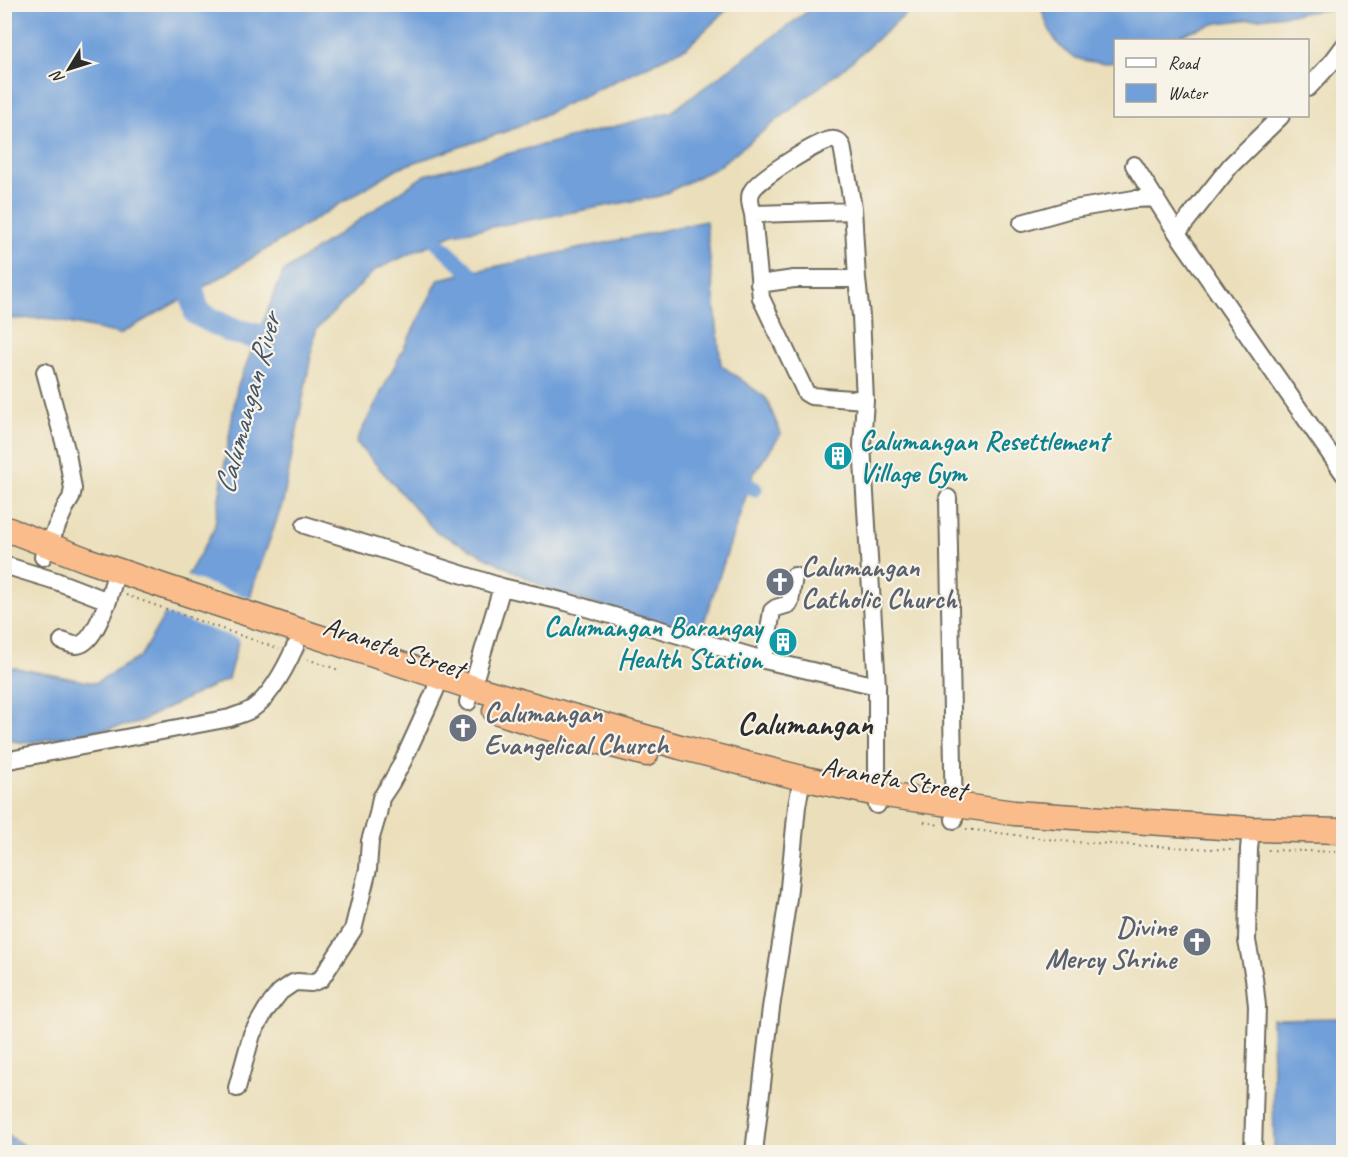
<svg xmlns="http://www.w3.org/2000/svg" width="1348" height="1157" viewBox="0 0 1348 1157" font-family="Caveat,sans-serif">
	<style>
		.water { fill: #709fd9; stroke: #4e6582; stroke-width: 1.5 }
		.pier { fill: #ebdfbb }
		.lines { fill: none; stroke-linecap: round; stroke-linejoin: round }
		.canal { stroke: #709fd9; stroke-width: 15 }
		.river { stroke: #709fd9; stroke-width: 26 }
		.minor-casing { stroke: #6e6a5d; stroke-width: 20 }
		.highway-casing { stroke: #6e6a5d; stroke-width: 27 }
		.path { stroke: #6e6a5d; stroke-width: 2; stroke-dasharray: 1.5 4.5; stroke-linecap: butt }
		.minor { stroke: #fff; stroke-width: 16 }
		.highway { stroke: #fabc8b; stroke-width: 24 }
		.labels { text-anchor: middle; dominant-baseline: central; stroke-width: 4.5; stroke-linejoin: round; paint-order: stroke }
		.culture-label { font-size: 28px; font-weight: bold; fill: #0d838f; stroke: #f7f3e8; text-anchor: start }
		.worship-label { font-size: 28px; font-weight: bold; fill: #5b616d; stroke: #f7f3e8; text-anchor: start }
		.street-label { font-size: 28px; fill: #2b2b2b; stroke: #f7f3e8 }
		.water-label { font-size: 30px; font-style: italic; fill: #435468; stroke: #f7f3e8 }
		.quarter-label { font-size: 32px; font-weight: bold; fill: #2b2b2b; stroke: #f7f3e8 }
	</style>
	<rect width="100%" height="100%" fill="#f7f3e8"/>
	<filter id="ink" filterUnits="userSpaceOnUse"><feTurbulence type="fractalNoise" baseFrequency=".0167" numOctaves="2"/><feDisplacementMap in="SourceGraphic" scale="12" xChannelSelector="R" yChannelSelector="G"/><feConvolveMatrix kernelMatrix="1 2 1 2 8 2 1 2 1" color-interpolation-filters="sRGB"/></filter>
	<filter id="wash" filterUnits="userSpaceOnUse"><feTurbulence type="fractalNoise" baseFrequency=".008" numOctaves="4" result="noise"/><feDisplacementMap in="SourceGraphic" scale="24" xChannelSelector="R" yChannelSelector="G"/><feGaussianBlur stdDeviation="1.35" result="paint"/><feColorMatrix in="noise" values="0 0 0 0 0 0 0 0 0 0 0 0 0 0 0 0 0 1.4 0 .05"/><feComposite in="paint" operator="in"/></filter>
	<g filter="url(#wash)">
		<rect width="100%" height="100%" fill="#ebdfbb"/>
		<path class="water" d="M1343,4V8L1218,23L1194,30L1169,40H1116L1115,62C1109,63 1103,63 1096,62C1059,60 1051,36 1040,5Z
			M4,5L5,4L732,5L687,47L516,128L398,168L216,280L120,334L45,318L5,319Z
			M816,5H909L907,13L844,68L716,168L660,196L453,234L375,270L316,330L283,502L254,584L228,679L183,700L135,724L27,743L5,740V666L95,683L140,657L214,530L237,388L283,272L425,175L671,112Z
			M706,221L721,365L766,398L781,434L753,475L700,634L556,593L435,531L356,442L439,279Z
			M1343,1018V1152H1274L1272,1019Z
			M4,1134H5L35,1152H5Z"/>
		<path class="pier" d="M184,575L253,599L242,640L162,613Z"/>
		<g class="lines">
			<path class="canal" d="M422,228L483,285
				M732,476L755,489"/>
			<path class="river" d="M186,261V270L197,313L232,331L291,343"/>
		</g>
	</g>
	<g filter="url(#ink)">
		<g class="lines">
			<g class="minor-casing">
				<path id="minor" d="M1308,88L1332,62L1344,46
					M1134,165L1177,233L1344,474
					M853,211L753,214C751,207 748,197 752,191C759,178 817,142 831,140C837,139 839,142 842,146L853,208L857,279L861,316L865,400L862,445L877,686V805
					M753,214L761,298L806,393L811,396L865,400
					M1022,223L1068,210L1134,199L1156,198
					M1177,233L1231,165L1281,116
					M759,284L794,279H857
					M948,498L954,820
					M305,525L502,587L566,602L764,660L877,686
					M43,557L65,508L71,498L73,489L67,453L45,372
					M4,565L56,581L108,601L117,570
					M62,641C66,642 71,645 76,645C92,645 102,614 108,601
					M764,660L772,611L776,608L789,604L790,602L794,576
					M468,702L502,587
					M4,761L230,718C237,715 246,713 252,709C271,696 286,667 295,647
					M1251,829L1249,849L1247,941L1254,978L1257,1006L1253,1152
					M237,1088L252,1034L266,1010L280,992L293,983L297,982L311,983L321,979L353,930L368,869L370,841L378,814L381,798L391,783L403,761L435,691L440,677
					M754,1152L771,1008L788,898L797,806L802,778"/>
			</g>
			<g class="highway-casing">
				<path id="highway" d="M4,528L87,560L166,587L474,688L680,747L802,778L877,794L1014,813L1251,829L1344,831
					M495,711L544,727L646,754"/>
			</g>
			<path class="path" d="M126,595L279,649
				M307,659L339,670
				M924,822L940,825
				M966,829L1072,842L1233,850
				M1268,850L1344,852"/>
			<use href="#minor" class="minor"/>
			<use href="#highway" class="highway"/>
		</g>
	</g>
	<defs>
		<g id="building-disc" transform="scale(1.5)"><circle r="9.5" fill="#0f9aa8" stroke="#f7f3e8"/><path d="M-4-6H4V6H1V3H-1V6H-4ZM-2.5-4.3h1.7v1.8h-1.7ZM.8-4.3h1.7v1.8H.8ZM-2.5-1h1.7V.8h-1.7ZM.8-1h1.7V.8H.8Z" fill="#fff"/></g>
		<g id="church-disc" transform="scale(1.5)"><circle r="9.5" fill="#6b7280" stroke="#f7f3e8"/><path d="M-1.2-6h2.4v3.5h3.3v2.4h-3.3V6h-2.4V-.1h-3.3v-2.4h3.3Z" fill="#fff"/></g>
	</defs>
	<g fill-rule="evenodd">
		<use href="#building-disc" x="838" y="456"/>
		<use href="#church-disc" x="780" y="582"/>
		<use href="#building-disc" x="783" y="642"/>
		<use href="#church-disc" x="463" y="728"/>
		<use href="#church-disc" x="1197" y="942"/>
	</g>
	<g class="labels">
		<g class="culture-label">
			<text x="859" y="440">Calumangan Resettlement<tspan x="859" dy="32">Village Gym</tspan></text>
			<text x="762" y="626" text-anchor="end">Calumangan Barangay<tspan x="762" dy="32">Health Station</tspan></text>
		</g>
		<g class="worship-label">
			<text x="801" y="566">Calumangan<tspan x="801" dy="32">Catholic Church</tspan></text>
			<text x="484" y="712">Calumangan<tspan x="484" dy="32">Evangelical Church</tspan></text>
			<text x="1176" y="926" text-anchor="end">Divine<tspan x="1176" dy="32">Mercy Shrine</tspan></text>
		</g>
		<g class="street-label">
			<text transform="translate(394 647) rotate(18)">Araneta Street</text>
			<text transform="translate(894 778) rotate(10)">Araneta Street</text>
		</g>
		<g class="water-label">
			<text transform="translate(247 404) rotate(-75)">Calumangan River</text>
		</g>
		<g class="quarter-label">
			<text x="805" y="723">Calumangan</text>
		</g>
	</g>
	<rect width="1348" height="1157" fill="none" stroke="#f7f3e8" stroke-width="24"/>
	<rect x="1114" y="39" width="195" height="78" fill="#f7f3e8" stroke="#a5a39c" stroke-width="1.5"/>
	<rect x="1126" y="58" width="30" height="9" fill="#ffffff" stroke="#a5a39c" stroke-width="1.5"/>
	<text x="1168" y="69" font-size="18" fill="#2b2b2b">Road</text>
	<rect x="1126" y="84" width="30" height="18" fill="#709fd9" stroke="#a5a39c" stroke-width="1.5"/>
	<text x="1168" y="99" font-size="18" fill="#2b2b2b">Water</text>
	<g transform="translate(69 69) rotate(232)" stroke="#f7f3e8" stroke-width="4.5" paint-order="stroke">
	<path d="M0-4.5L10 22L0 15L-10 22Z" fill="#2b2b2b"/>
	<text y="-9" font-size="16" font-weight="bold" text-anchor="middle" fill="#2b2b2b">N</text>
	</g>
</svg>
